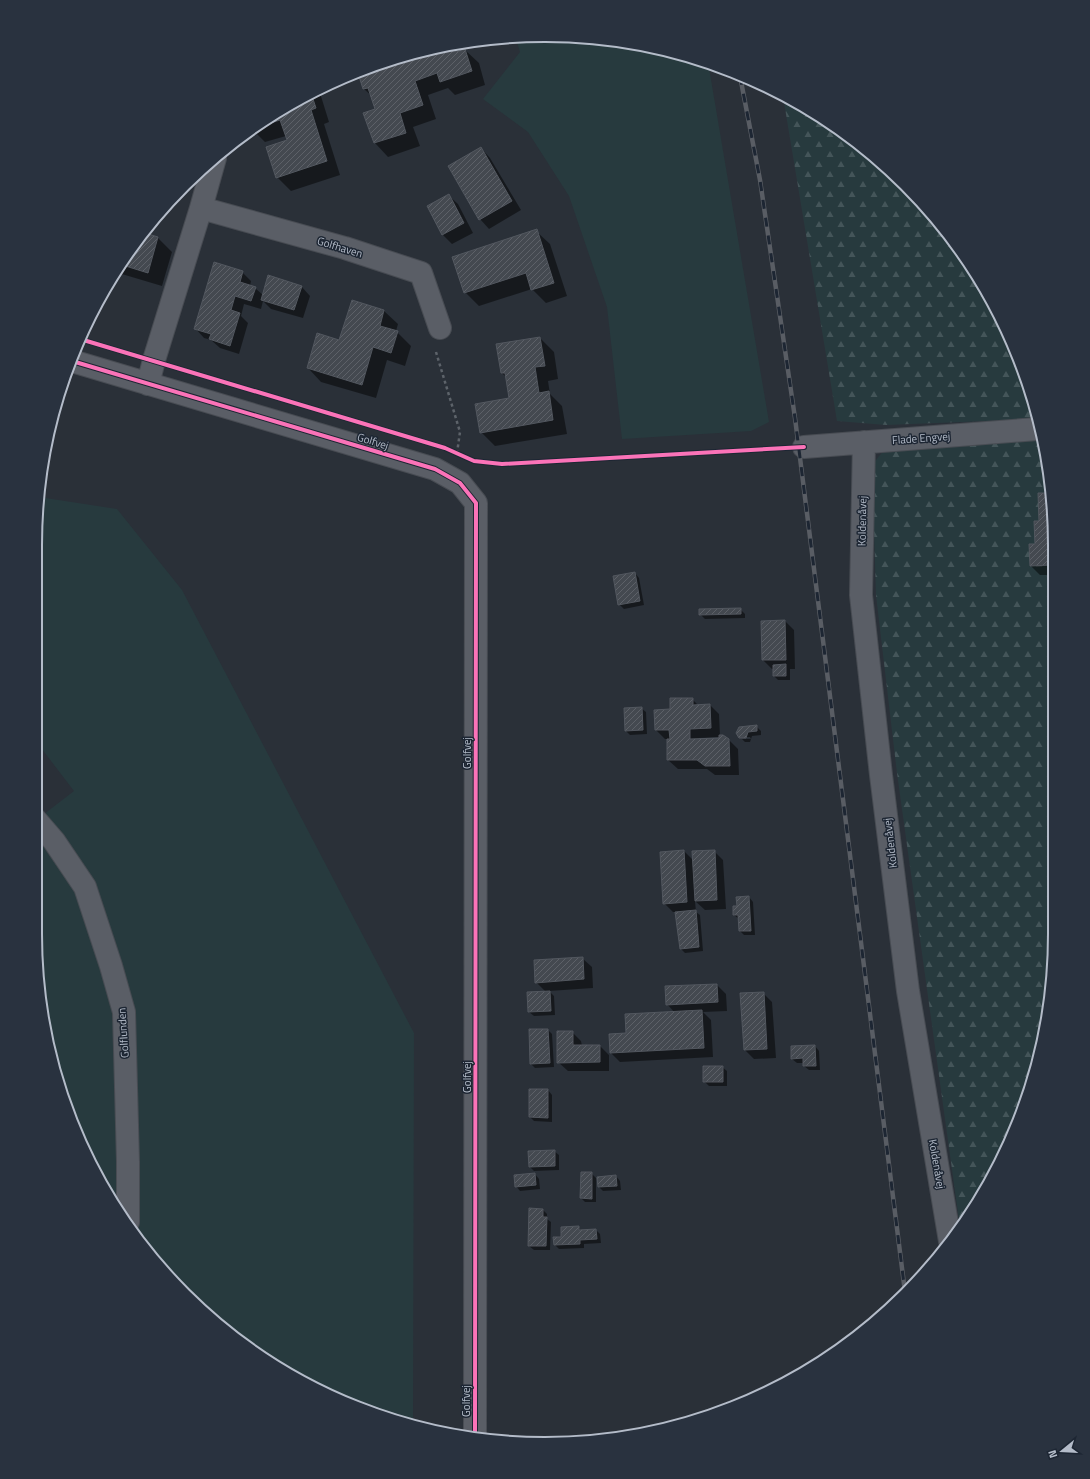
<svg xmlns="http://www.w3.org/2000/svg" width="1090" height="1479" viewBox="0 0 1090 1479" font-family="'Titillium Web',sans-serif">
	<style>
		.green { fill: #273a3e }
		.forest { fill: url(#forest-firs) }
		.shadow { fill: #0007; fill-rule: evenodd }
		.building { fill: url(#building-hatch); stroke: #52575f }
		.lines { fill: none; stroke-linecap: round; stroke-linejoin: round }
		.minor-casing { stroke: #484c53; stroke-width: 24 }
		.path { stroke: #5d636a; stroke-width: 2.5; stroke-dasharray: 3 3; stroke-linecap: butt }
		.minor { stroke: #5a5e66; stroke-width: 22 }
		.rail-casing { stroke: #595d64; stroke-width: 4.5 }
		.rail { stroke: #1d2633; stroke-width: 3; stroke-dasharray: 9; stroke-linecap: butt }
		.cycleway-casing { stroke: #1d2633; stroke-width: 6 }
		.cycleway { stroke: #fb73b8; stroke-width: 4 }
		.labels { text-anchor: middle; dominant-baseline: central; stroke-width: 3; stroke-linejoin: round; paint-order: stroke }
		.street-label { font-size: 11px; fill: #b4bcc9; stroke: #1d2633 }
		.rim { fill: none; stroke: #b4bcc9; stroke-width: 2 }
	</style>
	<defs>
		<pattern id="forest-firs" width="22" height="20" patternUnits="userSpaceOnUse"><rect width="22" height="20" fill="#273a3e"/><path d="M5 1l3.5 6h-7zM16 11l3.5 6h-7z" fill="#445559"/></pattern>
		<pattern id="building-hatch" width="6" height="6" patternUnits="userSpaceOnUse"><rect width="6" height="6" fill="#444950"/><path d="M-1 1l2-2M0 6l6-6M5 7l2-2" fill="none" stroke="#5d6168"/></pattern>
	</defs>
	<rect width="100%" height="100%" fill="#2a3038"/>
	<path class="green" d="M515,36L612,39L708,62L769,422L751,431L622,439L607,307L569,196L528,132L483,99L520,52Z
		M39,497L117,509L182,590L414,1033L413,1423L319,1391L261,1358L185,1295L103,1189L52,1066L35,934V821L74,791L35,740L36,512Z"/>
	<path class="forest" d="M783,96L800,103L881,162L950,235L1016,350L1035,419L886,425L837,421Z
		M1040,440L1051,478L1054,968L1028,1098L987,1189L960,1227L897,773L876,595L872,465L885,449Z"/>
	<path class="shadow" d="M456,45L460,51L465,50L479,63L485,85L455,95L448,88L428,95L436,119L413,127L420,146L388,157L375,143L377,110L373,97L364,89L359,73L413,52Z
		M317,89L320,93L329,122L324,124L340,175L291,191L277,177L288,141L286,136L265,142L252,129Z
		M481,148L490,158L521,210L489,229L480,219Z
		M448,195L458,204L473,233L452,244L443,235L428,206Z
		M536,231L550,244L567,296L546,303L532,289L479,306L465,292Z
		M144,234L158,238L172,252L162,286L115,272L121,261Z
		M242,272L251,281L250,286L255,288L263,295L301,286L310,296L303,318L271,309L263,301L261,309L244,304L241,316L248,323L239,354L220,348L211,340L204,338L195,328ZM240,276H242L239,287Z
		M352,301L384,311L398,324L396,331L411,346L405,366L387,360L376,398L321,382L308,368L340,342Z
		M540,338L554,352L558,379L548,381L550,394L562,406L567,434L495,446L481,432L510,399L507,378L502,373Z
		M1051,494V575H1040L1031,566L1030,545H1036L1040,522Z
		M635,573L639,578L644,605L624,609L619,604Z
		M740,609L745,614V618L705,619L700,614Z
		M785,621L794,630L795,669H790V680H778L774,676V669H772L763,660Z
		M692,699L699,706L710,705L719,714L720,736L729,740L738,749L739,775H715L707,769H678L668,760V739H665L656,730L671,710ZM720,737V739L699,740V738Z
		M641,708L646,712L647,734L630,735L626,731Z
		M756,726L761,731V735L752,736L750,742H745L742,739H751L750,737H740Z
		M684,851L694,861L714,851L723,860L726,909L705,910L695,901L696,912L700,915L703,951L685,953L681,949L676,912H673L664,903Z
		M749,897L753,902L755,935H744L740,931L739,919L734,915L738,907Z
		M582,958L592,967L593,988L549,991L554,996L555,1015L534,1016L529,1012L528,993L546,992L536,982Z
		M717,985L726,994L727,1011L703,1012L711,1020L713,1057L620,1062L611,1053L627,1034L675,1013L667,1004Z
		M763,993L772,1002L776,1058L754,1059L745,1050Z
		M548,1030L552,1034L554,1067L535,1068L531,1064Z
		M572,1032L581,1041L582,1046H600L609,1055V1071H568L558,1062Z
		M815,1046L819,1051L820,1070H809L804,1066V1063H797L792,1059V1047Z
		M722,1067L727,1071V1086H709L704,1081Z
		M530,1090H548L552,1095V1122L534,1121L530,1117Z
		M554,1151L559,1155V1170L534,1171L530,1167L529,1152Z
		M535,1174L539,1179L540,1189L520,1191L516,1186Z
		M592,1174L596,1178V1202H585L581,1198Z
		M616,1176L620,1181L621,1190L603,1191L599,1187Z
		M543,1210L547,1214V1219L551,1222L550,1250H534L529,1246Z
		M578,1227L582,1231L596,1230L600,1234L601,1243L584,1244V1248L559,1249L555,1245Z"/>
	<path class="building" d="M450,46L451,48L455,47L456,52L465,49L472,71L440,82L437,73L415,81L423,105L400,113L406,133L374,143L363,113L375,109L368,88L363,89L358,73L413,52Z
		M311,93L316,108L311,110L327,161L276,178L266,147L287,140L280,120L255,128Z
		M481,147L512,201L479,220L448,166Z
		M449,194L464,223L442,235L427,206Z
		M537,229L554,283L531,290L526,273L464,293L452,257Z
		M145,233L158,237L148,273L119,264Z
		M214,262L243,271L240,282L256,287L251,301L235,296L231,310L240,313L230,346L209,339L211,334L194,329Z
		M268,275L302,286L294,310L261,300Z
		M352,300L384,310L380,326L398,331L391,353L373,347L362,385L307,368L317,333L339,340Z
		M540,337L545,366L535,367L539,393L549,391L553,420L480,433L475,404L509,398L505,373H501L496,344Z
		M1038,493H1051V565L1030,566L1029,544H1035L1034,521H1039Z
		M635,572L640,601L618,605L613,576Z
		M741,608V614L699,615V609Z
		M785,620L786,660H762L761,621Z
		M786,664V676H773V665Z
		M670,698H693V705L710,704L711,728L690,729V739L719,738V735H723L729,739L730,766H705L697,760H667V739H670L669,730H655L654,710L670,709Z
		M642,707L643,730L625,731L624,708Z
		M757,725V731L748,732L746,738H739L736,733L739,727Z
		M684,850L687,902L663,904L660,852Z
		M715,850L717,900L695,901L692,851Z
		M749,896L751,931H739L738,915H733V906H737L736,897Z
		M696,910L699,947L680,949L675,912Z
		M583,957L584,979L535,983L534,960Z
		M717,984L718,1002L666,1005L665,986Z
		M550,991L551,1011L528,1012L527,992Z
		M764,992L767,1049L744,1050L740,993Z
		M702,1010L704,1048L610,1053L609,1034L626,1033L625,1014Z
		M529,1029H548L550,1063L530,1064Z
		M557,1031H573V1045H600V1062L557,1063Z
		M815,1045L816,1066H803V1058L791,1059V1046Z
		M703,1066H723V1082H703Z
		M529,1089H548V1118L529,1117Z
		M555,1150V1166L529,1167L528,1151Z
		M581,1172H592V1199L580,1198Z
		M535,1173L536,1185L515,1187L514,1175Z
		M616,1175L617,1186L598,1187L597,1177Z
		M529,1208L543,1209V1217H547L546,1246H528Z
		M579,1226V1230L596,1229L597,1239L580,1240V1244L554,1245L553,1237H561V1227Z"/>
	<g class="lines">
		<g class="minor-casing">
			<path id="minor" d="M201,208L345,248L421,273L440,328
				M72,361L435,469L460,483L476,503L475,1436
				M148,384L154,360L201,208L215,158
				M864,442L861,595L881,775L908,991L950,1241
				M804,447L1037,429
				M35,819L54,841L85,887L111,966L124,1012L128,1162V1222"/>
		</g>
		<path class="path" d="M436,352L460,432L457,453"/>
		<use href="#minor" class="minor"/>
		<g class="rail-casing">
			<path id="rail" d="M740,76L760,180L795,418L905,1292"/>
		</g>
		<use href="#rail" class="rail"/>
		<g class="cycleway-casing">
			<path id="cycleway" d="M80,339L445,448L474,461L502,464L804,447
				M72,361L435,469L460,483L476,503L475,1436"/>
		</g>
		<use href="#cycleway" class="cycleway"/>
	</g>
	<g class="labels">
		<g class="street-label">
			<text transform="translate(340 247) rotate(17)">Golfhaven</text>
			<text transform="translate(921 438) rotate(-4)">Flade Engvej</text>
			<text transform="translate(373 441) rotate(17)">Golfvej</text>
			<text transform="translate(862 521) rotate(-89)">Koldenåvej</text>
			<text transform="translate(467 753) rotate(-90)">Golfvej</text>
			<text transform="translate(890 843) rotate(-97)">Koldenåvej</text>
			<text transform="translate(123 1033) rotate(-94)">Golflunden</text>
			<text transform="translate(467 1077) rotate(-90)">Golfvej</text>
			<text transform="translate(937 1164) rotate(80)">Koldenåvej</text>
			<text transform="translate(466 1401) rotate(-90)">Golfvej</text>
		</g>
	</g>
	<path d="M0 0H1090V1479H0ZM545 42H545A503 503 0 0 1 1048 545V934A503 503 0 0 1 545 1437H545A503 503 0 0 1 42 934V545A503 503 0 0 1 545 42Z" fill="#29323f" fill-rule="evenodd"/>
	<path class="rim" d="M545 42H545A503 503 0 0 1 1048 545V934A503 503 0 0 1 545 1437H545A503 503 0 0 1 42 934V545A503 503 0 0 1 545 42Z"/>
	<g transform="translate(1062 1451) rotate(252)" stroke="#1d2633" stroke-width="3" paint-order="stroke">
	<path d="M0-3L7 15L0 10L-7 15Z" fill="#b4bcc9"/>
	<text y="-6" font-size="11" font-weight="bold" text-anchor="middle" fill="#b4bcc9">N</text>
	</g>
</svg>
